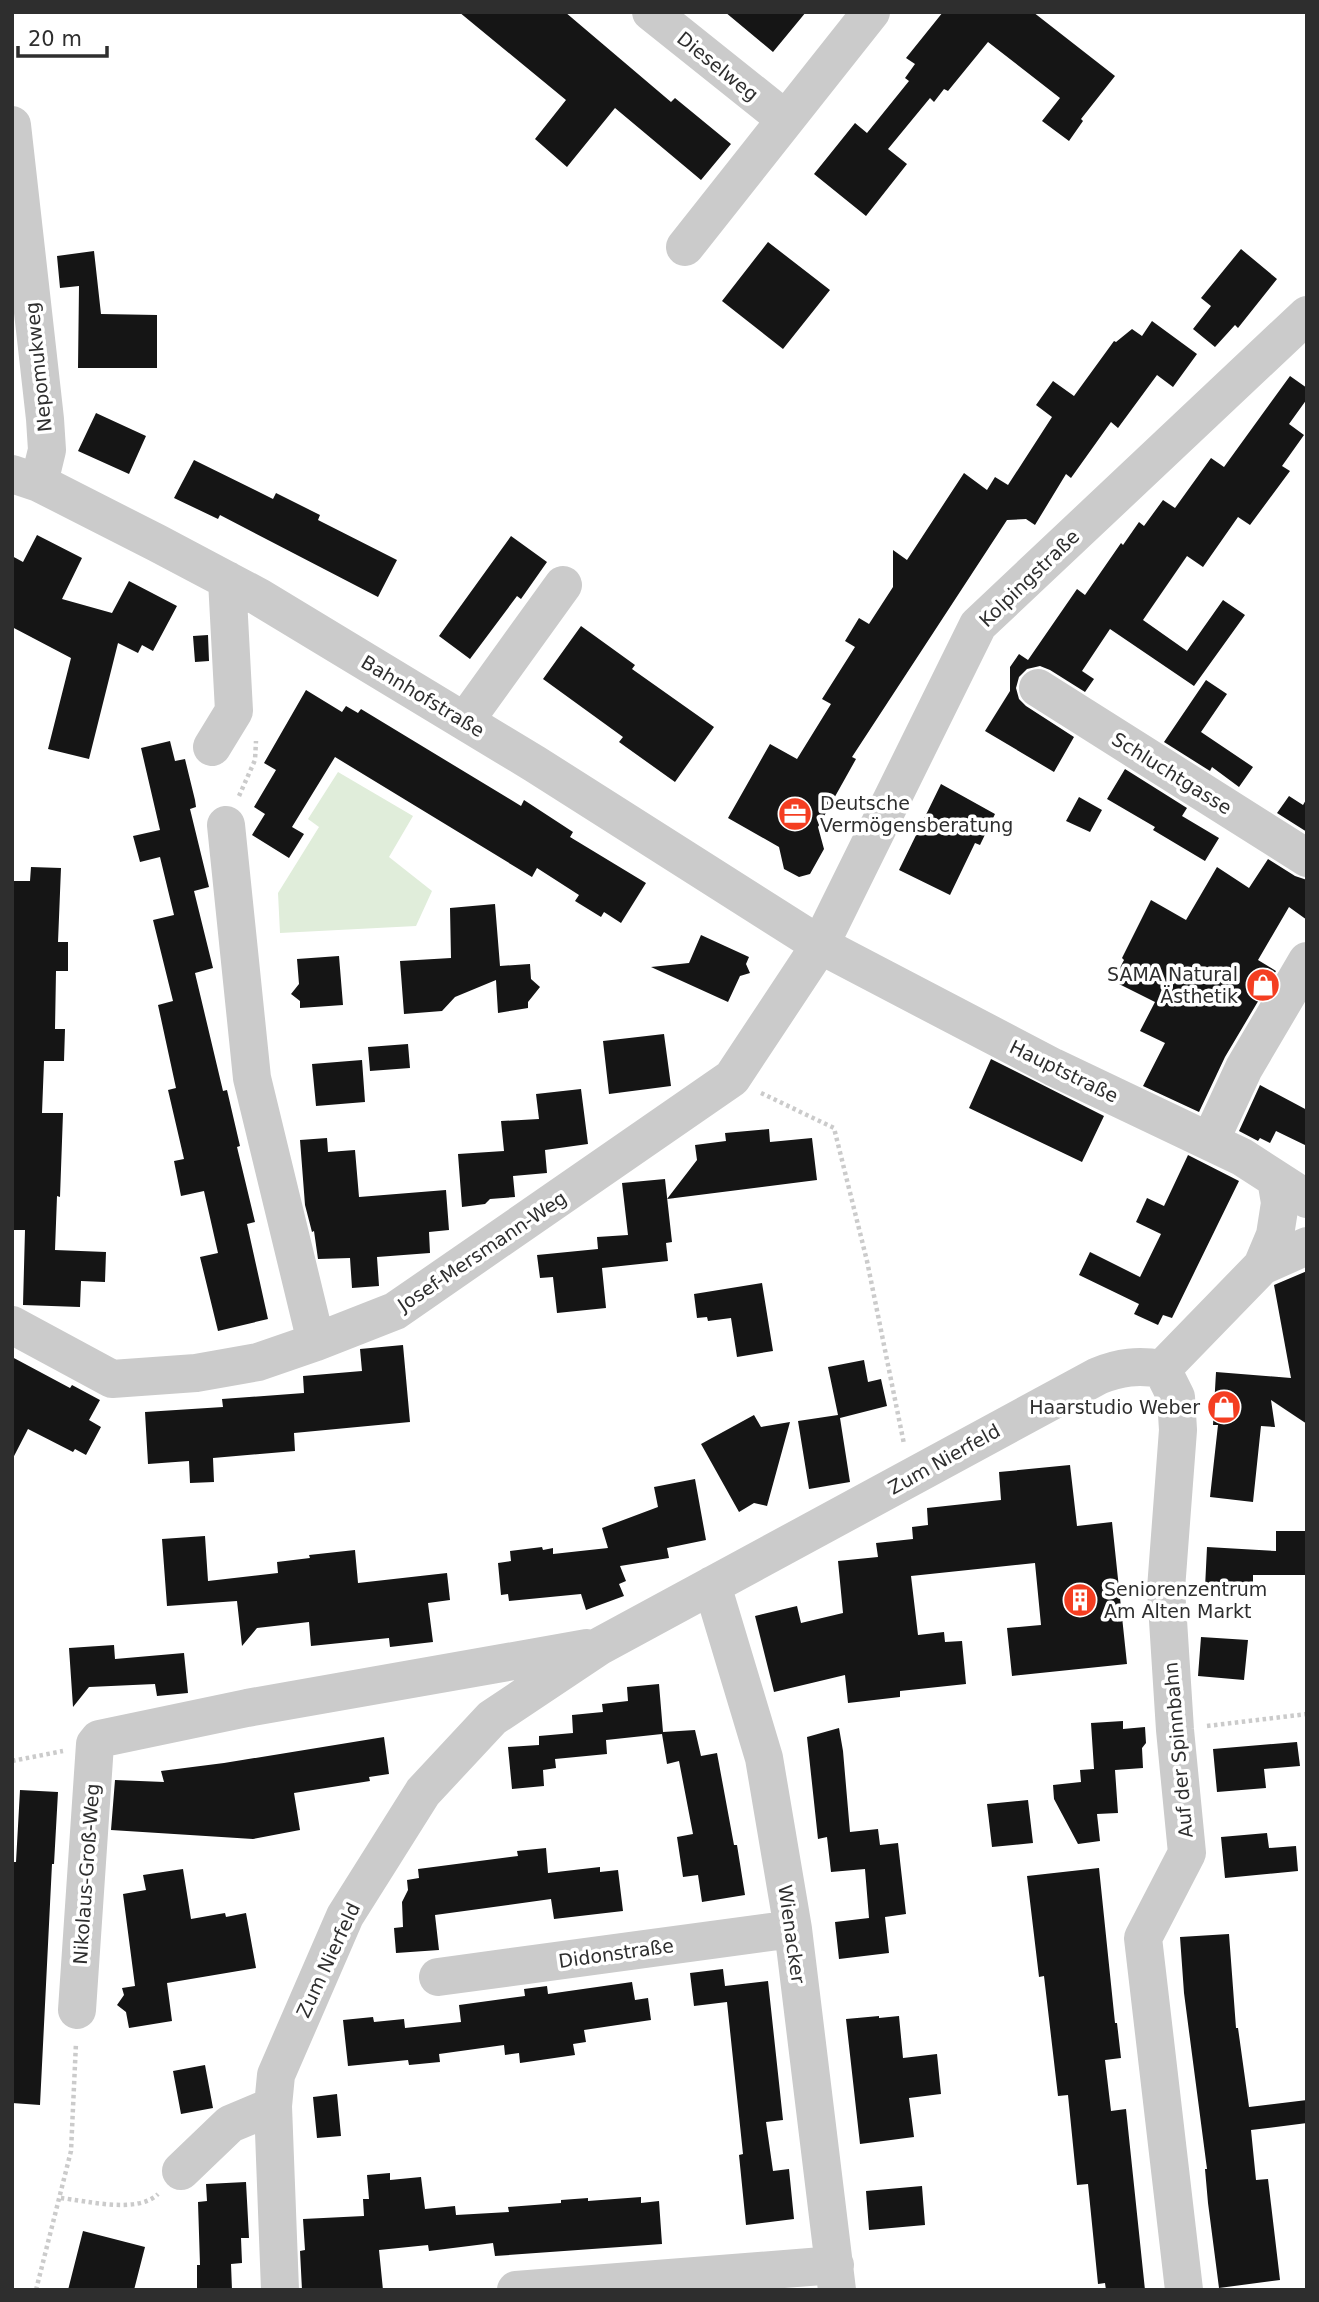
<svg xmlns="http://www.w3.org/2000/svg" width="1319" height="2302" viewBox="0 0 1319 2302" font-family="'DejaVu Sans',sans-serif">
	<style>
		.green { fill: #e0edda }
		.building { fill: #151515 }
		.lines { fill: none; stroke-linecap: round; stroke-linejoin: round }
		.path { stroke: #cbcbcb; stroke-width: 4.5; stroke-dasharray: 3.5 3.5; stroke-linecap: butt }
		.minor { stroke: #cbcbcb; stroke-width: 38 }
		.labels { text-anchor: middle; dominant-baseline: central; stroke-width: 7; stroke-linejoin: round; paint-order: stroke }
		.street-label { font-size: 19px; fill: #2e2e2e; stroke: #fff }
		.poi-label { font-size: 19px; fill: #2e2e2e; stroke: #fff; text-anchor: start }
	</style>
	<rect width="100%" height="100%" fill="#fff"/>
	<path class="green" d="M338,772L413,816L389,857L432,891L416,926L280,933L278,893L319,827L308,819Z"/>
	<path class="building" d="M459,12H565L671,102L675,98L731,144L701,180L615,108L567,167L535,139L566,100Z
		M725,12H806L773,52Z
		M943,12H1033L1115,76L1081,119L1083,121L1069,141L1042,121L1060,98L988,42L948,91L944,89L934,102L930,98L888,149L907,164L866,216L814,174L855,123L867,133L909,81L905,78L915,64L906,58Z
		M768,242L830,290L783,349L722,301Z
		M1241,249L1277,279L1238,328L1235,325L1215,347L1193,329L1211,306L1201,298Z
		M94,251L101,314L157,315V368H78L79,286L60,288L57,256Z
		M1152,321L1197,354L1173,387L1157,375L1118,428L1111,422L1071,478L1066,474L1035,525L1026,519L1007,520L852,757L856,759L818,827L824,849L810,874L799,877L784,869L779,847L728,818L770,744L797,759L831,704L822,699L855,647L845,641L859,618L869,624L893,587V550L907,560L964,473L987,490L995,477L1008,485L1052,417L1036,405L1053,381L1074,396L1114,341L1116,342L1132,329L1142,336Z
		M1290,376L1307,388V399L1289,424L1304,435L1282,466L1290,471L1250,525L1238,517L1203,567L1187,556L1143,620L1187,651L1223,600L1245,615L1194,686L1110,629L1082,671L1094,679L1085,692L1050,670L1040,666L1027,669L1019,677L1016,688L1019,699L1026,706L1074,737L1054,772L985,731L1010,691V667L1019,654L1028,660L1077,589L1085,595L1121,543L1123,545L1139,522L1144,526L1163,500L1175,508L1211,458L1224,467Z
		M96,413L146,436L129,474L78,451Z
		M194,460L273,499L276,493L320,515L318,520L397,560L378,597L220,515L218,519L174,498Z
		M37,535L82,558L62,599L112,613L129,581L177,606L153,651L142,645L138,653L118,643L89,759L48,749L71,658L12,627V556L23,562Z
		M511,536L547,562L521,599L517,596L470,659L439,636Z
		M581,626L635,665L632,669L714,727L675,782L619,742L623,737L543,679Z
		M208,635L209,661L195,662L193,636Z
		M1206,680L1227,694L1201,732L1253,767L1239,787L1212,767L1210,771L1164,742Z
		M306,690L342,712L346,706L358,713L361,709L521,806L524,800L573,832L570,837L646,883L621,923L604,912L601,917L575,901L579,895L537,868L532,877L335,757L292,827L304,834L289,858L252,835L265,814L254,807L276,770L264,763Z
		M170,741L175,761L185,759L195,800L196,807L190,809L209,887L194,891L213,968L195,973L223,1091L227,1090L240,1146L237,1147L255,1222L247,1224L268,1319L218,1331L200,1257L218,1253L204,1191L181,1196L174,1161L184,1159L168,1090L176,1088L158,1005L173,1001L153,920L174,915L160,857L140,862L133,836L160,830L141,748Z
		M1125,769L1187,808L1182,816L1219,838L1205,861L1153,830L1155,827L1107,799Z
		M941,784L995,814L980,845L975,843L950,895L899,870Z
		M1289,796L1303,805L1307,798V832L1277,813Z
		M1079,797L1102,810L1090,832L1066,821Z
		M1268,859L1295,876L1307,880V920L1289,907L1258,960L1276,971L1225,1057L1199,1112L1143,1086L1165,1043L1140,1031L1155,1002L1113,981L1124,960L1122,958L1151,900L1186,920L1217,867L1249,888Z
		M31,867L61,868L58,942H68V971H56L55,1029H65L64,1061H44L42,1113H63L60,1197L57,1196L55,1250L106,1252L105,1282L81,1281L80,1307L23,1305L25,1230H12V881H30Z
		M495,904L500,966L530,964L531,979L540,987L528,1002V1008L498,1013L496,980L455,997L442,1011L404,1014L400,961L451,958L450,908Z
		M701,935L749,957L746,964L750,973L740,976L728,1002L651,967L689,963Z
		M339,956L343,1005L300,1008V1001L291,994L299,984L297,959Z
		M664,1034L671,1086L609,1094L603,1041Z
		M408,1044L410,1068L370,1071L368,1047Z
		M991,1059L1104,1116L1082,1162L969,1108Z
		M362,1060L365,1102L316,1106L312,1064Z
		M1260,1085L1307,1110V1146L1276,1131L1270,1143L1260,1138L1258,1141L1239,1131Z
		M581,1089L588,1144L545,1150L547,1173L513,1176L515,1197L490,1199L485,1204L462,1207L458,1154L504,1151L501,1121L539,1119L536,1094Z
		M769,1129L770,1142L812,1138L817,1180L667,1199L697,1160L695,1145L726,1141L725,1133Z
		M327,1138L328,1152L355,1150L359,1197L446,1190L449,1230L429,1232L430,1253L377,1257L379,1286L352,1288L350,1258L318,1259L314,1231L312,1232L305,1205L300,1140Z
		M1188,1155L1239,1181L1172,1318L1163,1315L1158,1325L1134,1314L1139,1304L1079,1275L1090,1252L1140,1277L1161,1234L1136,1222L1147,1198L1164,1206Z
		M665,1179L672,1242L666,1243L668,1261L602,1268L606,1308L557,1313L553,1277L540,1278L537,1255L598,1249L597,1237L628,1235L622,1183Z
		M1307,1271V1424L1271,1400L1275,1427L1261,1426L1253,1502L1210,1497L1218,1425H1213L1216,1372L1291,1378L1274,1285Z
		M762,1283L773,1351L737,1357L731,1318L708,1321L707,1317L697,1318L694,1294Z
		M403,1345L410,1422L294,1433L295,1451L213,1458L214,1482L190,1483L189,1461L148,1464L145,1412L223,1407L222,1399L304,1393L303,1376L362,1371L360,1349Z
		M12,1357L70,1388L72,1385L100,1400L89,1420L101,1427L86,1455L75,1449L73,1452L28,1429L12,1460Z
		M864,1360L868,1382L881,1379L887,1406L840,1418L850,1482L809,1489L798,1421L838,1415L828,1367Z
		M754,1415L761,1427L790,1422L767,1506L754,1503L739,1512L701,1444Z
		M1070,1465L1077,1526L1112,1522L1127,1664L1012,1676L1007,1628L1041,1625L1035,1563L911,1576L918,1635L944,1632L945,1642L962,1641L966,1684L900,1691V1697L848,1703L845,1675L774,1692L755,1616L797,1606L801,1623L843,1613L838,1561L878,1557L876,1543L913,1539L912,1527L928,1525L927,1508L1001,1500L999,1472Z
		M695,1479L706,1540L667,1548L669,1558L620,1566L626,1581L619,1584L624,1596L586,1610L581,1594L509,1601L508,1594L501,1595L498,1563L511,1561L510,1551L542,1547L543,1550L553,1548V1554L608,1548L602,1528L658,1507L654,1487Z
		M1276,1531H1306L1307,1575H1253V1591L1205,1588L1207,1547L1276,1551Z
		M205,1536L208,1581L278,1573L277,1562L310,1558L309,1555L355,1550L358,1583L447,1573L450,1600L428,1603L433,1642L390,1647L389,1638L311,1646L309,1622L257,1628L242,1646L237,1601L167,1606L162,1539Z
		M1201,1637L1248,1640L1244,1680L1198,1676Z
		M114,1645L115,1659L184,1653L188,1693L157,1696L155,1684L89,1687L73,1707L69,1648Z
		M659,1684L663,1732L695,1730L701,1756L717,1753L734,1845H737L745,1895L702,1902L698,1875L683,1877L677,1837L693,1834L679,1761L667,1764L662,1734L606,1740L607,1754L555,1759L556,1768L543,1770L544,1786L512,1789L508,1747L539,1745V1736L573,1733L572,1715L603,1712L602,1704L628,1701L627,1687Z
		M1123,1721V1729L1145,1727L1146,1743L1142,1748L1143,1768L1115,1770L1118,1813L1097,1814L1100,1841L1078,1844L1054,1799L1053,1785L1081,1782L1080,1770L1094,1769L1091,1723Z
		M839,1728L843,1751L850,1832L878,1829L880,1845L898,1843L906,1914L885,1917L889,1953L839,1959L835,1922L869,1918L865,1869L831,1872L827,1837L818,1839L807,1737Z
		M384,1737L389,1774L369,1777L370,1781L294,1793L300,1830L253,1839L111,1830L115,1780L164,1782L161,1771L224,1763Z
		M1297,1742L1300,1766L1264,1769L1266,1788L1217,1792L1213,1749Z
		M20,1790L58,1792L54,1864H52L40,2105L12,2103V1862H16Z
		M1028,1800L1033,1843L992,1847L987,1804Z
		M1267,1833L1269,1848L1296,1846L1298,1871L1225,1878L1221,1837Z
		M546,1848L548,1873L600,1867V1872L618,1870L623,1911L554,1919L551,1899L435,1915L439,1950L396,1953L394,1928L403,1927L402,1902L408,1890L407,1880L419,1878L418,1869L518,1856L517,1851Z
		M1099,1868L1115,2023H1117L1121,2058L1105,2060L1111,2111L1126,2109L1145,2290H1106L1105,2283L1098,2284L1088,2184L1077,2185L1068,2095L1058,2096L1044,1976L1039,1977L1027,1876Z
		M183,1869L191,1919L225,1913L226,1917L246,1913L256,1968L167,1983L172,2021L129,2028L126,2012L117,2005L124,1995L122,1988L135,1986L123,1894L146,1890L143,1875Z
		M1229,1934L1236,2028H1238L1249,2107L1307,2100V2123L1251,2130L1256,2180L1268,2179L1280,2280L1219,2288L1208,2203L1205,2169H1207L1184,1993L1180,1937Z
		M723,1969L725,1986L768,1981L783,2120L766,2122L773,2171L789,2169L794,2219L746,2225L739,2155L743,2154L727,2002L694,2006L690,1973Z
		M632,1982L635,2000L648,1998L651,2020L584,2030L586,2042L573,2044L575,2055L520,2063L519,2053L505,2055L504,2045L439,2054L440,2062L409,2065L408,2060L348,2066L343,2020L373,2017L374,2022L404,2019L405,2028L461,2022L459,2005L525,1996L524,1989L547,1986L548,1994Z
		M879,2016V2018L899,2016L903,2058L937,2054L941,2094L909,2098L914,2137L860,2144L846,2019Z
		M205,2065L213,2108L181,2114L173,2071Z
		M337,2094L341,2136L317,2138L313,2097Z
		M390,2173V2180L421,2177L425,2209L455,2206L456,2215L509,2212L508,2207L561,2203V2200L588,2198V2201L641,2197V2203L659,2201L662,2244L495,2256L493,2243L429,2251L428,2245L379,2250L383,2290H302L300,2251L305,2250L303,2219L364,2216L363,2199H369L367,2175Z
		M246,2182L249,2238H241L242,2263L231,2264L232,2290H197V2265H200L198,2202L207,2201L206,2184Z
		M922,2186L925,2225L869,2230L866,2191Z
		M83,2231L145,2247L134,2290H68Z"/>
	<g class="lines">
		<path class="path" d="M239,796L255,760L256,741
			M761,1093L834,1128L867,1261L904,1444
			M1207,1726L1307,1714
			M12,1761L63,1751
			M61,2198C87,2201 138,2214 158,2194
			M36,2290L71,2151L76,2043"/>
		<path class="minor" d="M651,12L785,119
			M12,125L45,419L47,450L39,483
			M685,247L871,12
			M12,474L39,483L157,543L259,597L535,764L820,945L1053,1067L1242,1157L1307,1199
			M1038,688L1307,858
			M465,721L563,585
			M212,747L234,711L227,580
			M226,825L252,1078L316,1342L395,1311L732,1078L820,945L978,625L1307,315
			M1210,1141L1244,1068L1307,961
			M1262,1266L1307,1246
			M12,1325L112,1379L196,1373L258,1362L316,1342
			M1162,1369L1176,1397L1178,1430L1166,1589L1175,1730L1187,1853L1143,1938L1184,2290
			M1162,1369L1262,1266L1275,1235L1280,1203L1276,1179
			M712,1585L764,1758L793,1929L837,2290
			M438,1977L793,1929
			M77,2010L95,1744L99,1739L247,1708L587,1648
			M181,2171L230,2124L273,2106
			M280,2290L273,2106L276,2075L345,1916L423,1792L492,1718L600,1646L1098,1376C1120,1367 1138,1365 1162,1369
			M516,2290L835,2265"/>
	</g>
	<defs>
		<g id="office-disc" transform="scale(1.75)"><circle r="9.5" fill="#f43e21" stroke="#fff"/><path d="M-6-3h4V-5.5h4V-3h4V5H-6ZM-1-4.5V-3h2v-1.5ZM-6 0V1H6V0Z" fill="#fff"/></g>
		<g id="shop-disc" transform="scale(1.75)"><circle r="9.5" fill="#f43e21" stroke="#fff"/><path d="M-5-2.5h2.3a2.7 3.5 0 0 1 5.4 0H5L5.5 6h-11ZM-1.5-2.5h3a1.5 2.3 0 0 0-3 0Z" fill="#fff"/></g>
		<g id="building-disc" transform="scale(1.75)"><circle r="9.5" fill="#f43e21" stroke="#fff"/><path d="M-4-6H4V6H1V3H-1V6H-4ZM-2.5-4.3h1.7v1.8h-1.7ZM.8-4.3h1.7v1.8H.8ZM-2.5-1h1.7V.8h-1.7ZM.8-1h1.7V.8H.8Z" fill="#fff"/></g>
	</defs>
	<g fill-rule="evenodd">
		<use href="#office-disc" x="795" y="814"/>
		<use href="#shop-disc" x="1263" y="985"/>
		<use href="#shop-disc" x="1224" y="1407"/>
		<use href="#building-disc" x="1080" y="1600"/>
	</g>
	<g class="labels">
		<g class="street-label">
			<text transform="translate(718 66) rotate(39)">Dieselweg</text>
			<text transform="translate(38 367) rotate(-96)">Nepomukweg</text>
			<text transform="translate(1029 578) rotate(-44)">Kolpingstraße</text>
			<text transform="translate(423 696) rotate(31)">Bahnhofstraße</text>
			<text transform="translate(1172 773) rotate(32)">Schluchtgasse</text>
			<text transform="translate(1064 1071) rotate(26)">Hauptstraße</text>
			<text transform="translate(482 1251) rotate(-34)">Josef-Mersmann-Weg</text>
			<text transform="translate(944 1459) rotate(-29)">Zum Nierfeld</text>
			<text transform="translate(1178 1750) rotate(-95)">Auf der Spinnbahn</text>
			<text transform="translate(86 1874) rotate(-86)">Nikolaus-Groß-Weg</text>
			<text transform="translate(792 1934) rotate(82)">Wienacker</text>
			<text transform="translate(616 1953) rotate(-8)">Didonstraße</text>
			<text transform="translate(328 1960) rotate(-65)">Zum Nierfeld</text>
		</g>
		<g class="poi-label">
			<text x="820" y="803">Deutsche<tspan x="820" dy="22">Vermögensberatung</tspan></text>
			<text x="1238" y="974" text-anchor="end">SAMA Natural<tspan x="1238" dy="22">Ästhetik</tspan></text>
			<text x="1200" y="1407" text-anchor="end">Haarstudio Weber</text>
			<text x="1104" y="1589">Seniorenzentrum<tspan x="1104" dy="22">Am Alten Markt</tspan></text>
		</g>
	</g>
	<rect width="1319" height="2302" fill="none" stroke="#2e2e2e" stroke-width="28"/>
	<path d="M18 46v10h89v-10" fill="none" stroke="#2e2e2e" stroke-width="3.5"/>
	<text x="28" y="46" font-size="21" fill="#2e2e2e" stroke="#ffffff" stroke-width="5" paint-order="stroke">20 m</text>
</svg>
